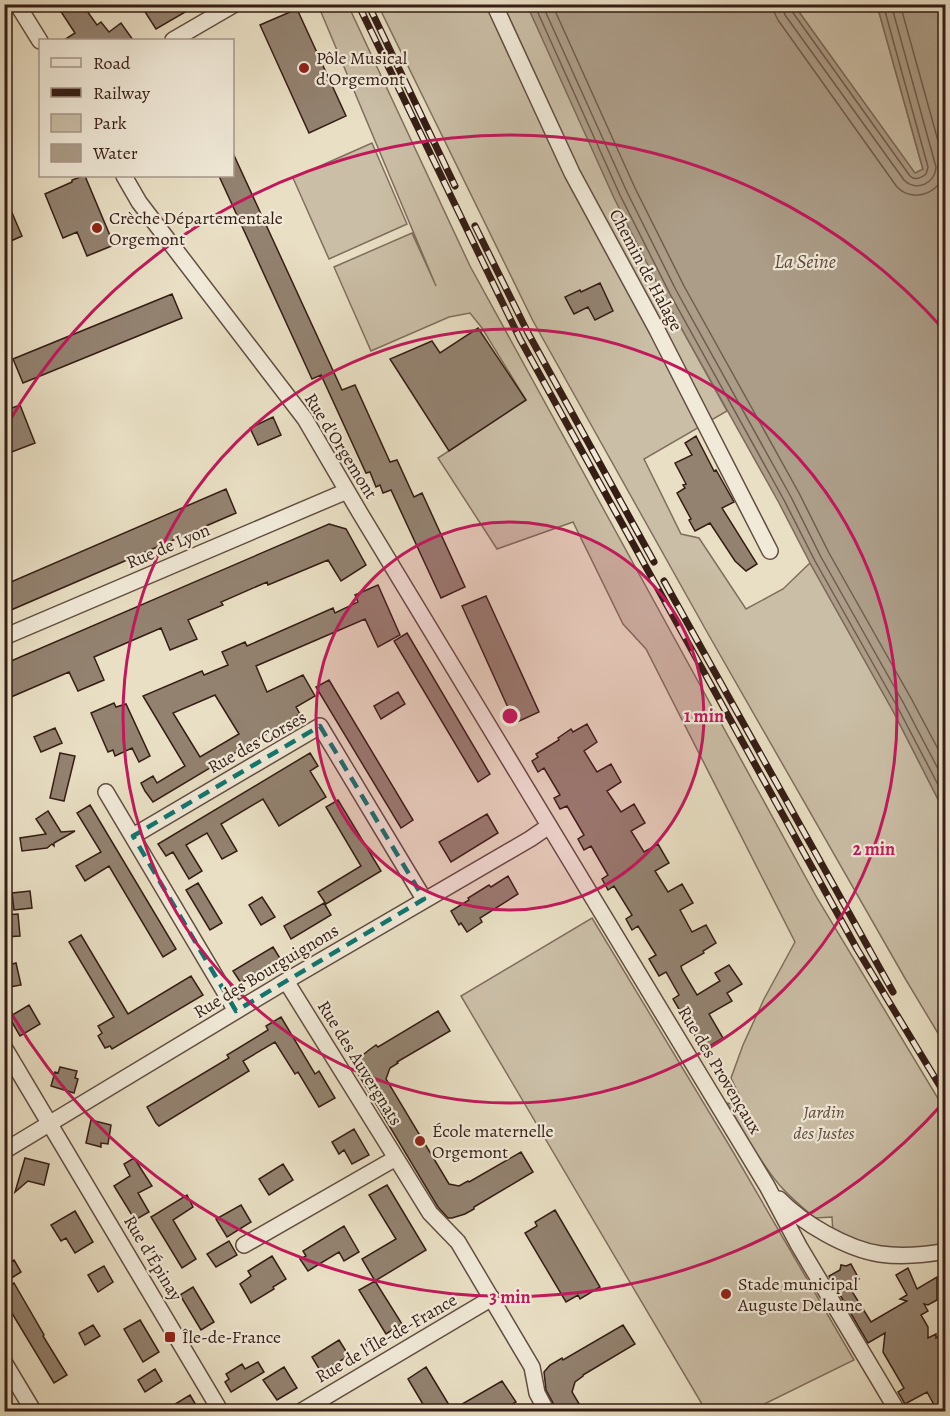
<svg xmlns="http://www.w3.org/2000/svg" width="950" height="1416" viewBox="0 0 950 1416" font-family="Alegreya,serif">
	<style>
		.green { fill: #cabea6; stroke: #806e5e; stroke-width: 1.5 }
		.water { fill: #ac9d88; stroke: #7c6a5a; stroke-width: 1.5 }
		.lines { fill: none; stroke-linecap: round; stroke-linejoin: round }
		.shore { stroke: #705d4e; stroke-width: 1.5 }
		.building { fill: #938270; stroke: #351d15; stroke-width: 1.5; fill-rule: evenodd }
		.minor-casing { stroke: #624e41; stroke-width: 18 }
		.minor { stroke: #f1ead9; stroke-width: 15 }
		.rail-casing { stroke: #351d15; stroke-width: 7 }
		.rail { stroke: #f1ead9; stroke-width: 4.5; stroke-dasharray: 14; stroke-linecap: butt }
		.marked { fill: none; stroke: #0f766e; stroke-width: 4.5; stroke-dasharray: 12 8; stroke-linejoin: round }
		.ring { fill: none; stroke: #c2185b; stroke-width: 3 }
		.poi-dot { fill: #8f2418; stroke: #f1ead9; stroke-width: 2 }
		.labels { text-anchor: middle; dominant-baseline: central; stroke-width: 4.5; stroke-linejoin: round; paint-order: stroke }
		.poi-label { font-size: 18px; fill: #351d15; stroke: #f1ead9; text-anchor: start }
		.street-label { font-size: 18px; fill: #351d15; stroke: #f1ead9 }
		.park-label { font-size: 18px; font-style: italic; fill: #624d40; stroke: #f1ead9 }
		.water-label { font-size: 20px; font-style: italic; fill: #5f4a3d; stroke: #f1ead9 }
		.centre { fill: #c2185b; stroke: #f1ead9; stroke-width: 3 }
		.ring-label { font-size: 18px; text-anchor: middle; font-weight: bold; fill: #c2185b; stroke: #f1ead9; stroke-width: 4.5; stroke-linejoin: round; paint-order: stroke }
	</style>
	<rect width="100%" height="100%" fill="#e9dfc4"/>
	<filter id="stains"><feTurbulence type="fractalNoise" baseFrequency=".00333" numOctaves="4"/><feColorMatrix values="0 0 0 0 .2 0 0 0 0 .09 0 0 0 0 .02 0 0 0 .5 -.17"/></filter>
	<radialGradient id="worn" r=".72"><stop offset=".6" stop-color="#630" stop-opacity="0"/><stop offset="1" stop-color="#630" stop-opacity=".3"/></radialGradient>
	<path class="green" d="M316,5H348L470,266L817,898L945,1110V1246L885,1250L833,1234L832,1217L815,1218C802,1207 788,1196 777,1182C758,1159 743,1130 727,1103L738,1105L739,1095L731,1078L743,1045L764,999L795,942L646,649L623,624L573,522L497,549L438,458L526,400L482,328L470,313L449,317L371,351L334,267L412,233L436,286L321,12Z
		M378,5H527L664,297L727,411L644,459L681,534L699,538L746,609L783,589L810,563L893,711L945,813V1045L906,980L707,632L533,321Z
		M794,5H877L923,170L915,174Z
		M372,143L407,224L329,259L293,178Z
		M592,918L732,1150L854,1360L750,1411H706L461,996Z"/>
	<path class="water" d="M527,5H794L915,173L923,169L877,5H945V813L893,711L810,563L779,503L664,297L614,198Z"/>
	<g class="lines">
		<path class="shore" d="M534,4L620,195L670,294L784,500L815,561L898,708L946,800
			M542,4L627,192L676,290L791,497L821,557L904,704L946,784
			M552,4L635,188L684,286L799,493L829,553L912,700L946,764
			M773,4L774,12L778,20L897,187C915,205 945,191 945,166L900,4
			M782,4L785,15L904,180C916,192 935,184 936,167L891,4
			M790,4L791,10L910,176C915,181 921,178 926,174L928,167L883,4"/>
	</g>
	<path class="building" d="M56,4H82L97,25L101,22L109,32L121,23L133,40H64L75,33Z
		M140,4H199L156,29Z
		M297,9L346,116L309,133L260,25Z
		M232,151L342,390L355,385L390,462L397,460L414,497L422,493L465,587L441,598L391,490L383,493L380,485L376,487L370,472L366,473L321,375L312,379L219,176H232Z
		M83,176H85L114,245L87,256L77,232L63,238L45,194L72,182V180Z
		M4,194L22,236L4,244Z
		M600,283L613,311L595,320L588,307L574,314L565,297L580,290L581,292Z
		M172,294L182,318L23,383L13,359Z
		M478,328L526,400L449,451L390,359L432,341L440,353Z
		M20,405L35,443L4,455V411Z
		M273,417L281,435L258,445L250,428Z
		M696,436L714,471L716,470L734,502L722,508L757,564L746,571L735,561L710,523L695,531L689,520L691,519L677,493L685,488L683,485L686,484L675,463L692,455L685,443Z
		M226,489L236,513L4,613V585Z
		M329,524L346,529L366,565L341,581L328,560L268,585L267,582L221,602L223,605L188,620L197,639L170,650L161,628L94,657L104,680L78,691L69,672L4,700V664Z
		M378,585L400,635L378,647L365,619L256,666L267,692L303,675L315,696L296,707L300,714L153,802L145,791L141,783L153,776L157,783L185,766L143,696L202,671L204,675L228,665L222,652L245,642L247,646L333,608L335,613L358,602L355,595ZM215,695L239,734L200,757L173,713Z
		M486,596L539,712L515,723L462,606Z
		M407,633L490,774L478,782L394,641Z
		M329,680L413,820L401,828L316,687Z
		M398,692L405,704L381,719L374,706Z
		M114,703L116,707L126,704L150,756L139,762L132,748L115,756L113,750L108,752L91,713Z
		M587,724L597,742L584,751L597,772L611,764L621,782L607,791L621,812L634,804L645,823L631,831L644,852L658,844L669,863L655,871L668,892L682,884L693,903L680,910L692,932L706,925L716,943L703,951L704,953L681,966L682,970L697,995L720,981L715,973L729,965L742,984L727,993L732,1001L709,1014L723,1038L703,1050L673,999L679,995L666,972L659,976L649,959L656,955L638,926L632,930L626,919L632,915L614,886L608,890L602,879L608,875L591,846L584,850L578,839L584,835L567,806L560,809L554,798L560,795L544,768L538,772L532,761L538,757L536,754L559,740L558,738L571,729L573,732Z
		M55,728L62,743L41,752L34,737Z
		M60,753L75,756L64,801L50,798Z
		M310,753L318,766L310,771L326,797L279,826L263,799L221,824L237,851L222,859L207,833L186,845L202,871L189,879L173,852L166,856L158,844Z
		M338,800L381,871L326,904L318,892L361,866L326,807Z
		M90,805L176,949L163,957L109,866L85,881L76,866L101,852L77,813Z
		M48,811L61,832L75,831L54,843V846L52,844L47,848L22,851L20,838L46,834L36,819Z
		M487,814L498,833L451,862L439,842Z
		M508,876L518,894L480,918L482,922L467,932L461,923L459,925L451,911L469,900L468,898L489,885L491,887Z
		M198,883L222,923L210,930L186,890Z
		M30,891L32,908L14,910L12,893Z
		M262,897L275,917L261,925L249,905Z
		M324,903L331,915L291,939L284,926Z
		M18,914L20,936L4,937V915Z
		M81,935L128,1014L191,976L203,995L112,1049L110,1046L105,1048L98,1036L102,1033L98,1026L114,1017L69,942Z
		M273,947L281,960L241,983L233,971Z
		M16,963L21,985L4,988V966Z
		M29,1005L40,1024L20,1036L9,1017Z
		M438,1011L450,1031L397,1062L398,1063L390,1068L386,1079L449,1184L459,1186L468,1181L469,1182L521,1152L533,1172L474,1207V1209L465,1214L452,1218H448L438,1207L355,1069L358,1059L369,1050L376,1045L378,1047Z
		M281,1017L315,1074L319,1071L335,1098L319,1107L298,1072L295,1074L275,1042L243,1061L249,1071L159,1126L156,1123L147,1107L229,1058L227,1055L268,1030L266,1026Z
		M60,1067L77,1071L75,1078L78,1079L74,1093L51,1086L55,1072L58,1073Z
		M91,1120L111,1125L108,1144L101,1143V1147L86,1143Z
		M354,1129L369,1155L352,1164L344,1150L339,1154L332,1142Z
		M25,1158L49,1164L44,1185L28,1181L15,1192Z
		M134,1158L152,1186L138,1193L149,1212L135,1220L114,1186L130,1176L124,1164Z
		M283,1164L293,1180L269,1195L259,1179Z
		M387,1185L426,1250L375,1281L362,1259L396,1239L369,1195Z
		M187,1195L193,1207L173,1220L196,1259L182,1268L151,1217Z
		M241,1205L251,1222L227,1237L216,1219Z
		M555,1210L600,1287L580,1299L578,1295L566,1302L525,1233L537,1226L535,1222Z
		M75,1211L93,1242L75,1253L66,1238L61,1241L51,1225Z
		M344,1226L359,1252L344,1261L339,1252L308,1271L300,1259L306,1256L303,1251Z
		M229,1241L237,1255L216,1267L207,1254Z
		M272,1256L286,1279L273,1287L274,1289L251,1303L240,1284L251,1276L248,1271Z
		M14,1260L21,1272L10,1279L4,1271V1266Z
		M851,1264L859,1279L848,1285L871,1322L907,1301L900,1299L907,1295L896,1275L908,1268L917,1289L937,1277V1300L928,1305L924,1304L928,1311L921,1315L928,1327V1338L936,1334V1338L945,1332V1412H938L927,1392L905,1404L898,1392L904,1388L883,1352L885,1333L868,1343L829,1276L840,1270L841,1265L846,1266Z
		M104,1266L113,1282L98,1292L88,1275Z
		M375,1281L402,1324L386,1334L359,1290Z
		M14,1283L44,1335L43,1336L67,1375L54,1383L4,1300V1288Z
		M193,1287L214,1322L201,1330L180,1295Z
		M140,1320L159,1352L143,1362L124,1329Z
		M93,1325L100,1336L85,1345L79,1333Z
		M623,1325L635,1344L583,1375V1376L575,1382L572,1392L584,1412H558L546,1390L544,1372L550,1365L562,1358L563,1360Z
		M339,1340L349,1356L321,1372L312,1357Z
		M258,1362L264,1372L231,1392L225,1382L229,1379L226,1374L242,1364L245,1369Z
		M284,1367L297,1388L277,1400L263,1380Z
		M426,1367L452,1410L502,1381L516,1402L499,1412H429L426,1405L424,1406L408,1379Z
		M155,1369L162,1381L145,1392L138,1380Z
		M190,1395L200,1412H162Z"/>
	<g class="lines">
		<g class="minor-casing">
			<path id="minor" d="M17,4L40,41
				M494,4L572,173L657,330L770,551
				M173,40L235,4
				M124,176L139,202L155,223L305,419L360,513L767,1186L799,1246L898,1412
				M4,637L347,491
				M106,792L236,1011
				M133,836L320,726L424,899
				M286,981L396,1158L430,1213L458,1242L532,1367L537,1393L547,1412
				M4,1047L221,1412
				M4,1151L286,981L530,839L549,826
				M779,1199C802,1223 847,1249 880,1254C901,1257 925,1255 946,1251
				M244,1245L396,1158
				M4,1362L34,1412
				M300,1412L492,1298"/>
		</g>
		<use href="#minor" class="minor"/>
		<g class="rail-casing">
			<path id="rail" d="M358,4L520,339L857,949L946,1096
				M368,4L455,186
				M475,226L528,333L654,562
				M664,581L893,992"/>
		</g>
		<use href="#rail" class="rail"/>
	</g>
	<path class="marked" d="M320,726L424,899L236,1011L133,836Z"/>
	<circle cx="510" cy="716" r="194" fill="#c2185b" fill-opacity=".12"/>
	<g class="ring">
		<circle cx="510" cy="716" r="194"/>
		<circle cx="510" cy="716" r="387"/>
		<path d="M945 1101A581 581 0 0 1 7 1006M7 425A581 581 0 0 1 945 331"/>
	</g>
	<g class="poi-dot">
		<circle cx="304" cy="68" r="6"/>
		<circle cx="97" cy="228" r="6"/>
		<circle cx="420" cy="1141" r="6"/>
		<circle cx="726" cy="1294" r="6"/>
		<rect x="164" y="1331" width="12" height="12" rx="3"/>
	</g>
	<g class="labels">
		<g class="poi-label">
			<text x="316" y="58">Pôle Musical<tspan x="316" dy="21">d'Orgemont</tspan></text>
			<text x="109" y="218">Crèche Départementale<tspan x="109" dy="21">Orgemont</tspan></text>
			<text x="432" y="1131">École maternelle<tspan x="432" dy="21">Orgemont</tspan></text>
			<text x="738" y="1284">Stade municipal<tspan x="738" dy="21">Auguste Delaune</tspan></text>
			<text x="182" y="1337">Île-de-France</text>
		</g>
		<g class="street-label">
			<text transform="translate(646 270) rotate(62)">Chemin de Halage</text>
			<text transform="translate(341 446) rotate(58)">Rue d'Orgemont</text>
			<text transform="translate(168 546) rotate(-23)">Rue de Lyon</text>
			<text transform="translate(257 742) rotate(-29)">Rue des Corses</text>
			<text transform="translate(266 971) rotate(-31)">Rue des Bourguignons</text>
			<text transform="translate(360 1063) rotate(58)">Rue des Auvergnats</text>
			<text transform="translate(720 1070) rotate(59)">Rue des Provençaux</text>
			<text transform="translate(153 1258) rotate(59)">Rue d'Épinay</text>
			<text transform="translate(386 1338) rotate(-30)">Rue de l'Île-de-France</text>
		</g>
		<g class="park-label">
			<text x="824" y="1112">Jardin<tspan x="824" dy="21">des Justes</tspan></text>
		</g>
		<g class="water-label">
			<text x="805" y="261">La Seine</text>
		</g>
	</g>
	<circle cx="510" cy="716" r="9" class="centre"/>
	<g class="ring-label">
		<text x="704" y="722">1 min</text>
		<text x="874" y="855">2 min</text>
		<text x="510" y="1303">3 min</text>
	</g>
	<rect width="950" height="1416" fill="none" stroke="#e9dfc4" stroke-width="24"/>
	<rect x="6" y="6" width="938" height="1404" fill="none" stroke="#351d15" stroke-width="3"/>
	<rect x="12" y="12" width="926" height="1392" fill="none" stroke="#351d15" stroke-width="1.5"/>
	<rect x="39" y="39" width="195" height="138" fill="#f1ead9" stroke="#a6988b" stroke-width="1.5"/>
	<rect x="51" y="58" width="30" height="9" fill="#f1ead9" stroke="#a6988b" stroke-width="1.5"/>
	<text x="93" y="69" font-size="18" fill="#351d15">Road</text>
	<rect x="51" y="88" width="30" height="9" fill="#351d15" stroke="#a6988b" stroke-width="1.5"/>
	<text x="93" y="99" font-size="18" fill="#351d15">Railway</text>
	<rect x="51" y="114" width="30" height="18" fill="#cabea6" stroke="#a6988b" stroke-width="1.5"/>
	<text x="93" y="129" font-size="18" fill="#351d15">Park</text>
	<rect x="51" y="144" width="30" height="18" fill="#ac9d88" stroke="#a6988b" stroke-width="1.5"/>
	<text x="93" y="159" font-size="18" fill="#351d15">Water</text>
	<rect width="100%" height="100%" filter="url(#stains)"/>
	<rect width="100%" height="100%" fill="url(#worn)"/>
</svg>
